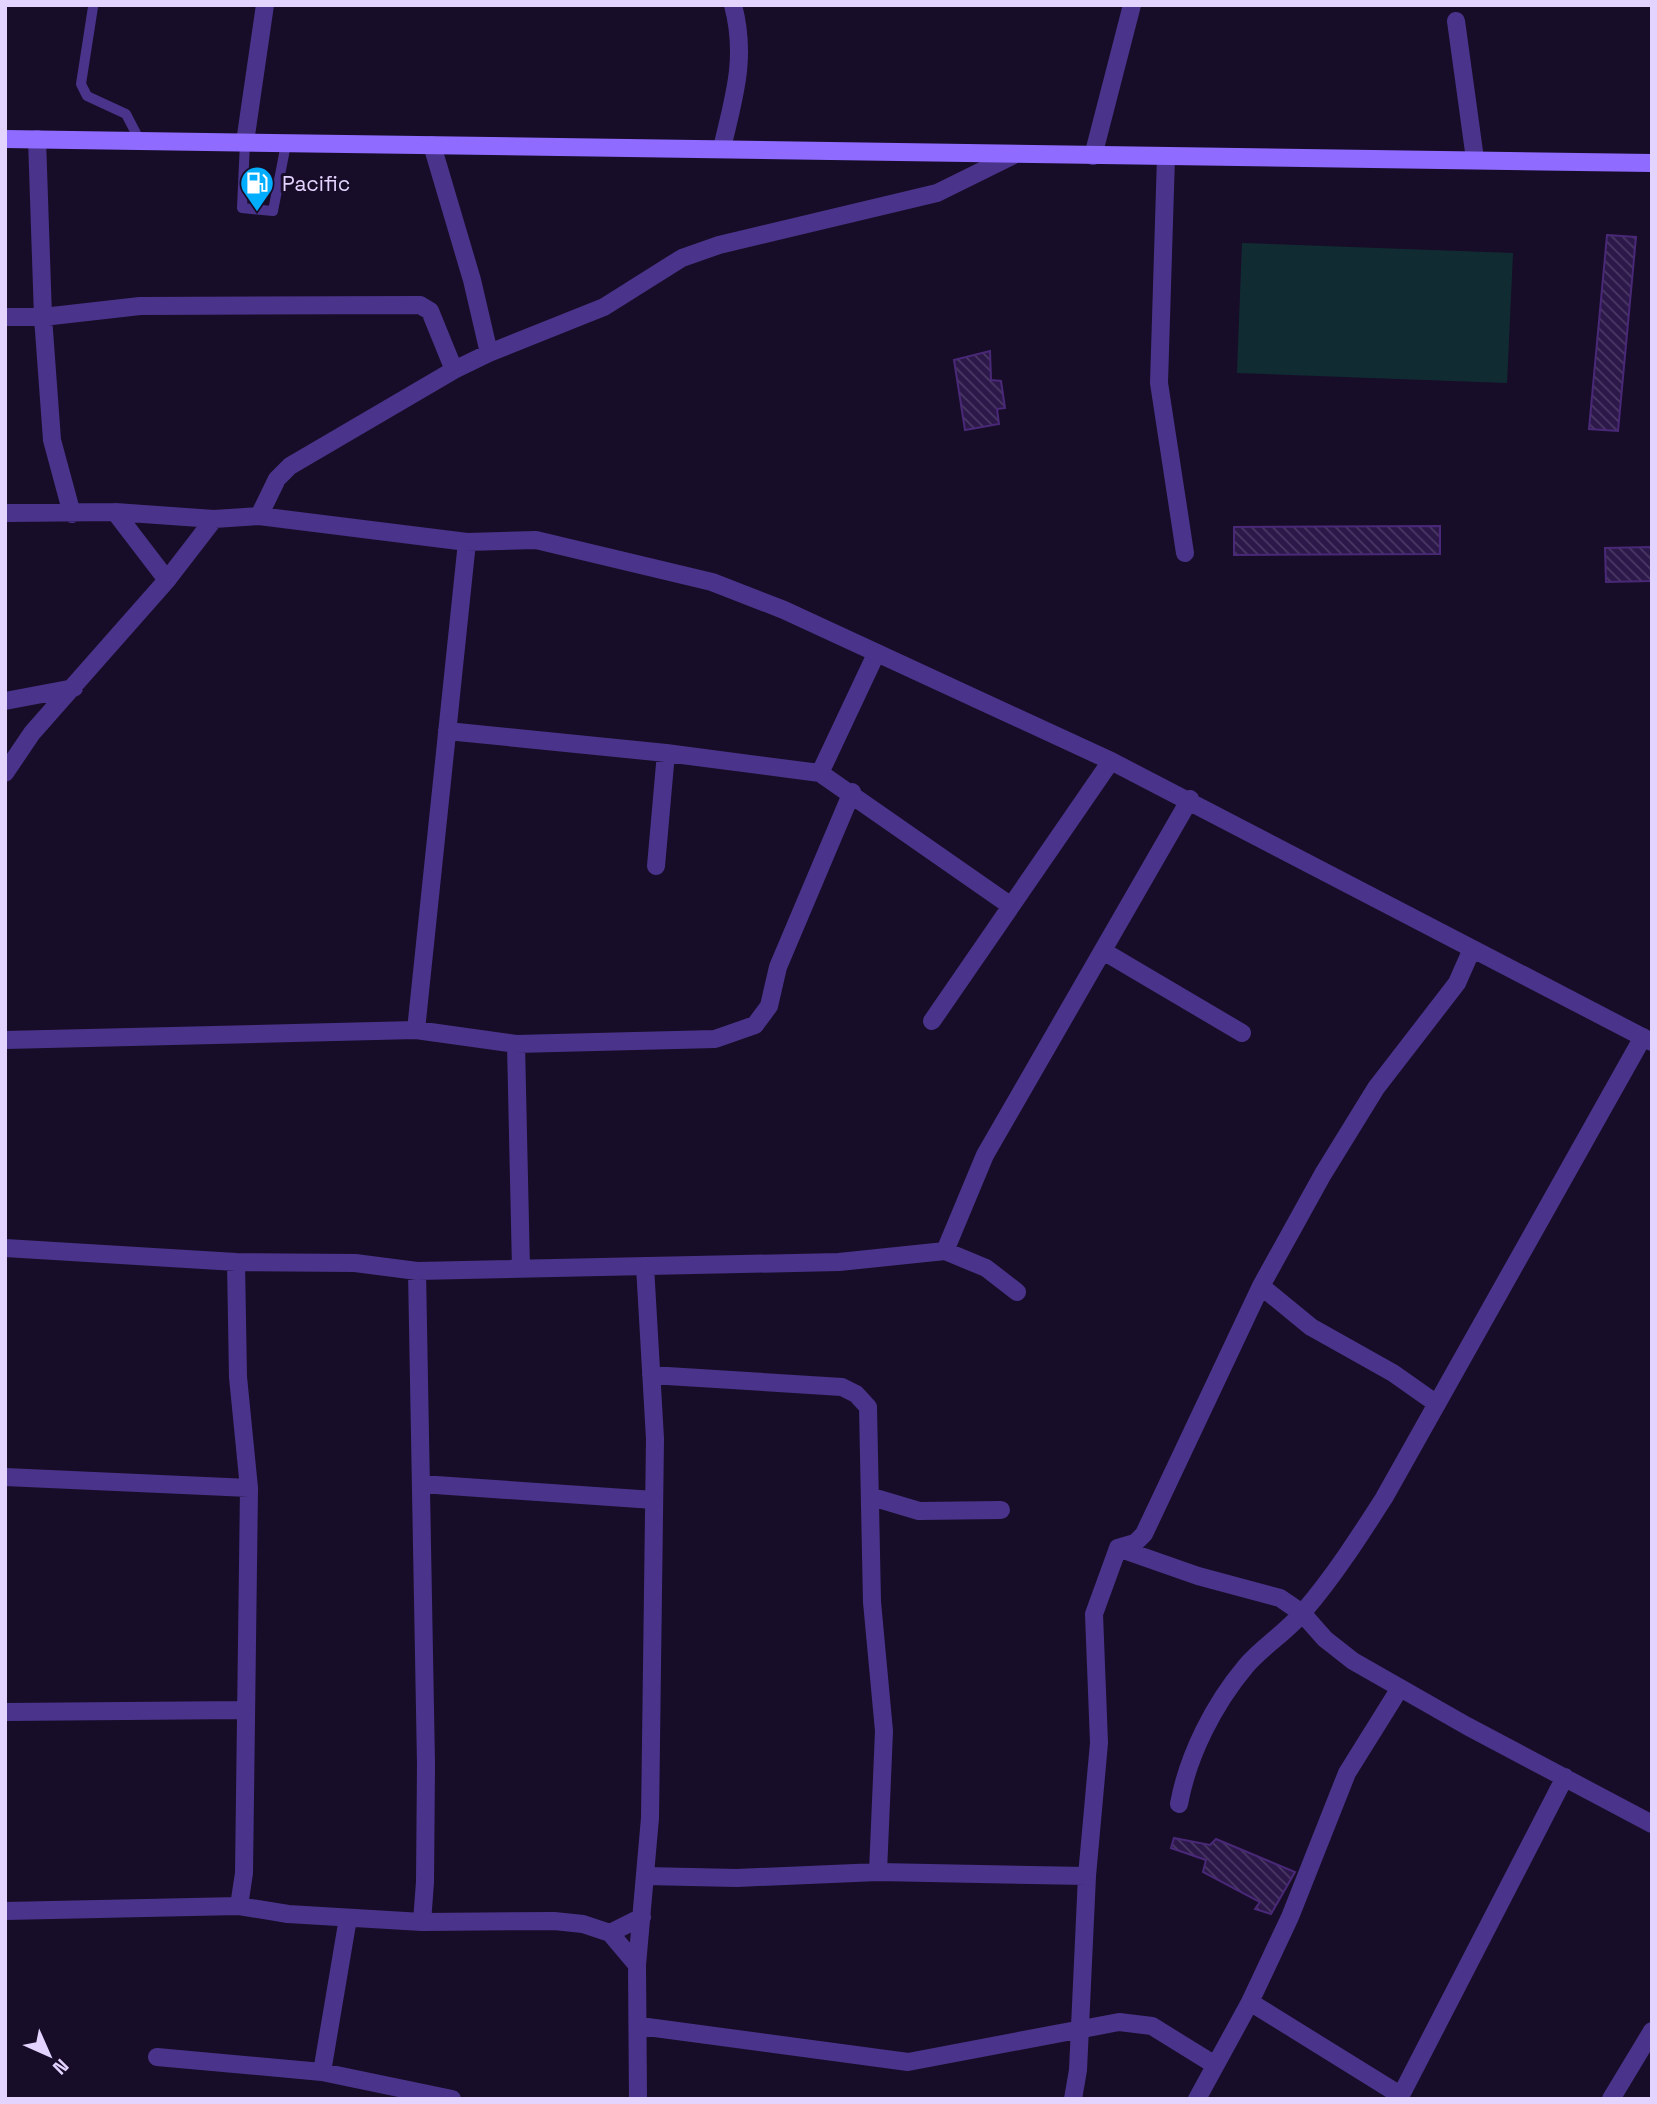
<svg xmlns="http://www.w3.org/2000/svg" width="1657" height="2104" viewBox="0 0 1657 2104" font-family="'Space Grotesk',sans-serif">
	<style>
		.green { fill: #102c32 }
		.building { fill: url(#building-back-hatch); stroke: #492878; stroke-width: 2 }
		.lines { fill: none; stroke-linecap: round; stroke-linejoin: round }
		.lane { stroke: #4a348b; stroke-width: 10 }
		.street { stroke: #4a348b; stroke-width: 18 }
		.secondary { stroke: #8f6bff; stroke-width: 18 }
		.labels { text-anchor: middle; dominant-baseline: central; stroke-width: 6; stroke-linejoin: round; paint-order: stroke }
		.poi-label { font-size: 21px; fill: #e2d4ff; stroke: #180d28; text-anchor: start }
	</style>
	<defs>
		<pattern id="building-back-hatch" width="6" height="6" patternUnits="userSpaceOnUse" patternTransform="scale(1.75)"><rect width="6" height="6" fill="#2d184a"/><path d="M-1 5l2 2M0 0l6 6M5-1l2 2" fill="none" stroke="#4b3965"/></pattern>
	</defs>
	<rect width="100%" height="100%" fill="#180d28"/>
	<path class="green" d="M1242,243L1513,253L1507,383L1237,373Z"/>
	<path class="building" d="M1607,235L1636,237L1618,431L1589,429Z
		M990,351L991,380L1001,381L1005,408L997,409L999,424L965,430L954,360Z
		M1440,526V554L1234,555V527Z
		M1652,547V581L1606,582L1605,548Z
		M1174,1838L1210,1845L1216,1839L1295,1872L1271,1914L1255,1909L1260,1902L1203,1872L1206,1860L1171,1848Z"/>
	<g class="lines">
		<path class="lane" d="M93,7L81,84L87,96L126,114L140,141
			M245,142L242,208L273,211L286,144"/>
		<path class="street" d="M1456,21L1475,159
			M37,139L43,317L52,440L72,514
			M245,142L265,5
			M432,145L472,280L489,353
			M722,148C734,97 747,58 733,5
			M1093,156L1132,5
			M1166,157L1159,383L1185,553
			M5,317H43L140,306L420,305L430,311L454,370
			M115,512L167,580
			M5,513L115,512L214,519L259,516L467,542L536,540L712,582L784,610L1111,761L1652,1042
			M259,516L277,479L290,466L454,370L489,353L604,307L682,258L719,245L937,193L1012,156
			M5,701L74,688
			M447,731L666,753L820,773L1011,906
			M5,773L32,733L167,580L214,519
			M820,773L876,654
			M656,866L666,753
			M1103,951L1242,1033
			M932,1021L1111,761
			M416,1030L467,542
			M5,1040L416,1030L516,1044L715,1039L755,1025L769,1006L778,967L852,792
			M516,1044L521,1269
			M5,1248L236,1262L355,1263L417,1271L839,1262L945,1251L986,1268L1017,1292
			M945,1251L985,1155L1190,799
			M236,1262L238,1377L249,1488L244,1873L239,1906
			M417,1271L426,1764L425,1882L422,1922
			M1261,1286L1311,1327L1393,1373L1437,1404
			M5,1477L249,1488
			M421,1484L654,1500
			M872,1497L919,1511L1001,1510
			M1118,1548L1198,1576L1280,1598L1302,1613L1325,1639L1353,1661L1467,1726L1652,1824
			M5,1712L244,1710
			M1179,1804C1188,1755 1214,1704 1246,1666C1263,1646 1287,1632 1304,1611C1334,1576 1359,1537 1384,1498L1643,1037
			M878,1872L1087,1876
			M645,1876L737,1878L878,1872L884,1731L872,1602L868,1407L856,1394L842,1387L651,1375
			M5,1911L239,1906L288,1914L422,1922L554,1921L583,1924L610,1933L637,1965
			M610,1933L642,1917
			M1250,2002L1400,2095
			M640,2026L908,2062L1119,2022L1152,2026L1215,2065
			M157,2057L322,2072L452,2099
			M322,2072L348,1918
			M638,2099L637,1965L650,1818L655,1439L645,1266
			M1073,2099L1078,2070L1087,1876L1099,1743L1094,1614L1118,1548L1135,1543L1144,1534L1261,1286L1323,1174L1376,1088L1457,983L1472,949
			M1197,2099L1250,2002L1290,1917L1347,1773L1400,1688
			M1399,2099L1565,1777
			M1611,2099L1652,2031"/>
		<path class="secondary" d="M5,139L1652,163"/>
	</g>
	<defs>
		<g id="fuel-pin" transform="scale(1.75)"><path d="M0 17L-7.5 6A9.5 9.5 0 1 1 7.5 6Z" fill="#00adff" stroke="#180d28"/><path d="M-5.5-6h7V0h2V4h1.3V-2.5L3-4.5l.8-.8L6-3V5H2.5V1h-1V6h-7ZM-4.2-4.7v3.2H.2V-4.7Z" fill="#fff"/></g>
	</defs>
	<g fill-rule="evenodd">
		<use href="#fuel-pin" x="257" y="183"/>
	</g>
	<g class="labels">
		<g class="poi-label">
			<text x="282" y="183">Pacific</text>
		</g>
	</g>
	<rect width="1657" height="2104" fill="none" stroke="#e2d4ff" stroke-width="14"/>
	<g transform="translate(49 2055) rotate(135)" stroke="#180d28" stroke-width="5" paint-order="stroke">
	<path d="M0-5L12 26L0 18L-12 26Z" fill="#e2d4ff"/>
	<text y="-10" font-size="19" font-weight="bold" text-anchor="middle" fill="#e2d4ff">N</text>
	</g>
</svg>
